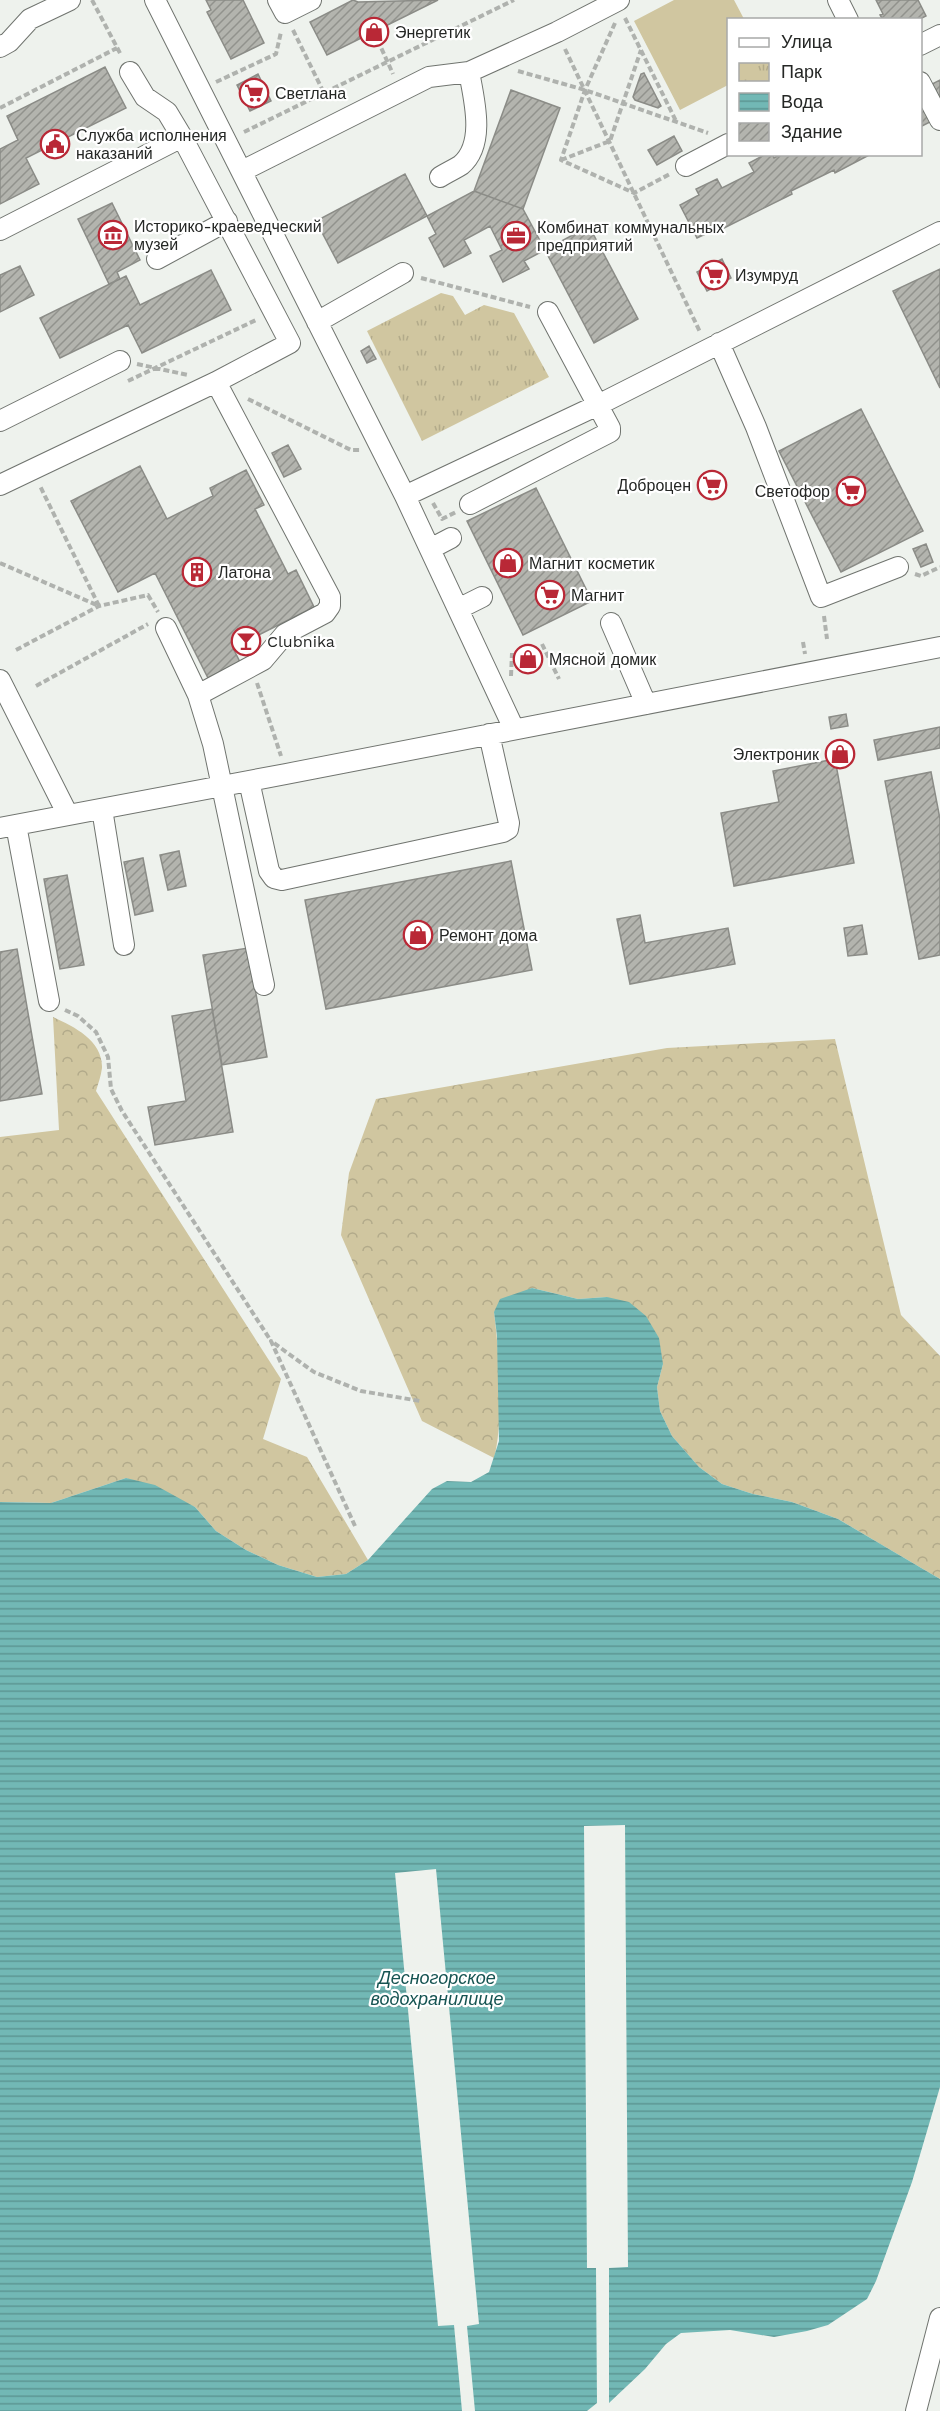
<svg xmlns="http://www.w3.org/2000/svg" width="940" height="2411" viewBox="0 0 940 2411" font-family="'Work Sans',sans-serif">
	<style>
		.forest { fill: url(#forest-crowns) }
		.park { fill: url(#park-tufts) }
		.pitch { fill: #d0c6a0 }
		.water { fill: url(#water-rules) }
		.pier { fill: #eef2ed }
		.building { fill: url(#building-hatch); stroke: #8b8c87; stroke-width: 1.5 }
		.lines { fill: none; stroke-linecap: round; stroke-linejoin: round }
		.minor-casing { stroke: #70746f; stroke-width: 22 }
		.path { stroke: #afb2ae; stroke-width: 4; stroke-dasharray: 6 3; stroke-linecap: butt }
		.minor { stroke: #fff; stroke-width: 20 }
		.labels { text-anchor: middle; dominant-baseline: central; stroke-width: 4.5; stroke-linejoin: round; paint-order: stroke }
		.poi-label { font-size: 16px; fill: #252725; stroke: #fff; text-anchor: start }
		.water-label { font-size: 18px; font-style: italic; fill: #165452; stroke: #fff }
	</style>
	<defs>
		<pattern id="forest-crowns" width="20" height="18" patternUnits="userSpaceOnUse" patternTransform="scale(1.5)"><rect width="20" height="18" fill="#d0c6a0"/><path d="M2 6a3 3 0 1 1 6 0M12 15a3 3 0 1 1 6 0" fill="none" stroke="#b2aa8a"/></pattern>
		<pattern id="park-tufts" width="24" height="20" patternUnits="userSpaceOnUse" patternTransform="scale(1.5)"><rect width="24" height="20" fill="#d0c6a0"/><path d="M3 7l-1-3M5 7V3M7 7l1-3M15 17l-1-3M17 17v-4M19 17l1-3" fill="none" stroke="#b2aa8a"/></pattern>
		<pattern id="water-rules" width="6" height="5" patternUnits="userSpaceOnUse" patternTransform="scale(1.5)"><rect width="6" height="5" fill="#72b8b5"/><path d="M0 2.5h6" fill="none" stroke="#5d9693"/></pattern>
		<pattern id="building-hatch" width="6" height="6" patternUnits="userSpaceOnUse" patternTransform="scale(1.5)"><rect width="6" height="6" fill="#b3b4ae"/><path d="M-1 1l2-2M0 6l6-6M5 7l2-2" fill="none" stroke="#91928d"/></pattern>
	</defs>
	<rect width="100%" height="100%" fill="#eef2ed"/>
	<path class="forest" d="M53,1017C75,1027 103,1041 102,1068C101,1076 98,1084 96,1091L281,1379L263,1439L307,1457L368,1560L346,1574L317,1577L278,1565L246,1550L216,1531L195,1507L126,1478L51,1503L0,1502V1137L59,1130Z
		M835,1039L901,1315L940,1356V1579L838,1519L792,1502L753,1494L722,1484L699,1467L672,1436L660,1411L657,1387L663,1364L607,1297L578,1299L532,1288L494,1312C499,1351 504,1421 494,1458L422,1421L341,1235L349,1173L376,1099L667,1048Z"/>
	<path class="park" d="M441,293L453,296L465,315L484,305L514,313L549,377L422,441L367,331Z"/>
	<path class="pitch" d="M674,0H734L744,19L728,20V85L680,110L634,21Z"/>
	<path class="water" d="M532,1288L578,1299L607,1297L629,1302L646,1316L659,1338L663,1364L657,1387L660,1411L672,1436L699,1467L722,1484L753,1494L792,1502L838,1519L940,1579V2087L912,2182L876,2281L867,2299L828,2325L807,2331L774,2337L730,2330L681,2333L666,2344L645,2369L609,2403H597L587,2411H0V1502L51,1503L126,1478L155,1485L195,1507L216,1531L246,1550L278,1565L317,1577L346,1574L368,1560L432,1489L447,1481L471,1482L489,1472L499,1441L497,1336L494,1312L500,1299Z"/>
	<path class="pier" d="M625,1825L628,2267L609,2268V2403H597L596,2268H587L584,1826Z
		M436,1869L479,2324L467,2326L475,2411H462L454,2325L438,2326L395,1873Z"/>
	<path class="building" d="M206,0H243L264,43L231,59L207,12L211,10Z
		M353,0L358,2L438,0L327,55L310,22Z
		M876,0H918L926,16L918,20H883L880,15L883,14Z
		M105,67L126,108L26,158L39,184L0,204V149L18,140L7,116Z
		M644,73L661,106L658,108L635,100L633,97L641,74Z
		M258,74L271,101L250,111L237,85Z
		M940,80V99L932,84Z
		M511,90L560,108L523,209L474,191Z
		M920,98L932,121L920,127Z
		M674,136L682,151L657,165L648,150Z
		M766,154H772L774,158L781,154H871L835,173L834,170L791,191L792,194L718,231L716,229L697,238L680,205L699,195L696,189L717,179L722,188L754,172L749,163Z
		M405,174L427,216L338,263L316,221Z
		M474,191L523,209L545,250L524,261L529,269L503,282L490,256L502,250L490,226L464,240L471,253L444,267L429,238L436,234L427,216Z
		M112,203L140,260L117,272L120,279L109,284L78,219Z
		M589,226L638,319L594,343L545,250Z
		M722,259L731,278L707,291L697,272Z
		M20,266L34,295L0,312V275Z
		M940,269V388L893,291Z
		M211,270L231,310L142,353L128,325L60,358L40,318L126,276L140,305Z
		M369,346L376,359L367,363L361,351Z
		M861,409L923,531L841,572L779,451Z
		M288,445L301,469L284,477L272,453Z
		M140,466L167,519L213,496L210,488L246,470L264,505L255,509L288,574L296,570L314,607L233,648L240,662L208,678L155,573L118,592L71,501Z
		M536,488L592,601L523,635L467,521Z
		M926,544L933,562L921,567L913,549Z
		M523,653L536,656L534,664L521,661Z
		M846,714L848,726L831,729L829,717Z
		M940,727V748L878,760L874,740Z
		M835,759L854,863L734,886L721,813L779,802L773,771Z
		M931,772L940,819V955L919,959L885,781Z
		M179,851L186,886L168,890L160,855Z
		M143,858L153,911L135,915L124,862Z
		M511,861L532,970L326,1009L305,900Z
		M67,875L84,965L60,969L44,879Z
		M640,915L645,943L728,928L735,964L630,984L617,919Z
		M862,925L867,954L848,956L844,928Z
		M248,948L267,1057L222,1065L203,955Z
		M17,949L42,1094L0,1101V952Z
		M212,1009L233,1132L155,1145L148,1107L186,1101L172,1016Z"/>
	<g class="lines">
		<g class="minor-casing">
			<path id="minor" d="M155,0L405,496L514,729
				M278,0L285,13L311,0
				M838,0L848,20
				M920,45L940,35
				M0,47L9,42L30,19L70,0
				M920,82L940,120
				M686,166L728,144
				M242,171L429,77L469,72L557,32L619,0
				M440,177C446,173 455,169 461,165C486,144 474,99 469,72
				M0,230L182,137
				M157,259L227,221
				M317,322L403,273
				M719,343L756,427L821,597L898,567
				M0,421L120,361
				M0,485L216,382L290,343L182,137L167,112L145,97L130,72
				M405,496L598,405L940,232
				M470,504L610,432V428L548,312
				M430,549L451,538
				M458,609L482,597
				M611,623L646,704
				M166,628L198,695L213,744L264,985
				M0,680L68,815
				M198,695L263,660L285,634L325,613L330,606V597L216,382
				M249,781L269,871L274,878L282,880L503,832L508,829L509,823L489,734
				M102,809L124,945
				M16,825L49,1001
				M0,828L286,774L940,647
				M916,2411L940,2318"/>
		</g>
		<path class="path" d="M92,0L121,55
			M625,18L676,121
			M615,23L585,90L561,160L634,193L670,174
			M293,30L324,93
			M374,32L393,74
			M565,49L700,332
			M518,71L585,90L708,133
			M216,82L276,54L281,32
			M0,108L117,48
			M244,132L514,0
			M561,160L610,141L641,50
			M421,278L530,307
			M137,364L188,375
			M128,381L256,320
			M248,399L351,450H360
			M433,503L442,519L456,512
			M0,563L99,606L40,486
			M915,574L921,576L940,567
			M824,616L827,639
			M803,642L805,654
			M542,644L559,679
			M16,650L99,606L148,595L158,612
			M511,676L512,653
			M257,683L281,756
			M36,686L148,624
			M65,1010L78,1016L96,1032L108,1057L111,1089L122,1111L271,1341
			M355,1526L271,1341L314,1372L361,1391L420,1401"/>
		<use href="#minor" class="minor"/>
	</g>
	<defs>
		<g id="shop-ring" transform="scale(1.5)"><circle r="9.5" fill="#fff" stroke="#b92836" stroke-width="1.5"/><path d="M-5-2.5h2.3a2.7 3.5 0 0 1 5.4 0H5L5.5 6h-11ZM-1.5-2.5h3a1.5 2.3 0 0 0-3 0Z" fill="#b92836"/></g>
		<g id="supermarket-ring" transform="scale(1.5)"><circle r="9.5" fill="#fff" stroke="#b92836" stroke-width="1.5"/><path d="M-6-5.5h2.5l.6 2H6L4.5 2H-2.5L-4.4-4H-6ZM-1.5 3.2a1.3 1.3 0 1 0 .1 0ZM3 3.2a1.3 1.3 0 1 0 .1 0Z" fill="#b92836"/></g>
		<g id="civic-ring" transform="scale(1.5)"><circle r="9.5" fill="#fff" stroke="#b92836" stroke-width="1.5"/><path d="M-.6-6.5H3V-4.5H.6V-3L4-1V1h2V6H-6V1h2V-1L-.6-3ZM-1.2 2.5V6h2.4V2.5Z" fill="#b92836"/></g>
		<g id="museum-ring" transform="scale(1.5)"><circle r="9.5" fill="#fff" stroke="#b92836" stroke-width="1.5"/><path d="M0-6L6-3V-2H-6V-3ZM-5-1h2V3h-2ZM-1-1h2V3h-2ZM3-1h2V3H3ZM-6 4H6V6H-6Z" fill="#b92836"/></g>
		<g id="office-ring" transform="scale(1.5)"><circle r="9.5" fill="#fff" stroke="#b92836" stroke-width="1.5"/><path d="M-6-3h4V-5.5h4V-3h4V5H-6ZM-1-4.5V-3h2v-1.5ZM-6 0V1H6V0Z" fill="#b92836"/></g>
		<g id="building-ring" transform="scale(1.5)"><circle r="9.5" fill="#fff" stroke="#b92836" stroke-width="1.5"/><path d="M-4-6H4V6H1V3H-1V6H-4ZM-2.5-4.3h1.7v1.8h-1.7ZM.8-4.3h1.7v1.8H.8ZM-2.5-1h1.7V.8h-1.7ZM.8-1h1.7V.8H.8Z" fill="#b92836"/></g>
		<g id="bar-ring" transform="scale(1.5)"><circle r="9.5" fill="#fff" stroke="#b92836" stroke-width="1.5"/><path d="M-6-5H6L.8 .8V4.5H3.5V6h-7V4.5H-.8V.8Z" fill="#b92836"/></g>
	</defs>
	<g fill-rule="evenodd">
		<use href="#shop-ring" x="374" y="32"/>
		<use href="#supermarket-ring" x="254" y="93"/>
		<use href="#civic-ring" x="55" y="144"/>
		<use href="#museum-ring" x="113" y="235"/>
		<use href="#office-ring" x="516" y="236"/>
		<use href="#supermarket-ring" x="714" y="275"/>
		<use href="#supermarket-ring" x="712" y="485"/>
		<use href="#supermarket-ring" x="851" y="491"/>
		<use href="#shop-ring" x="508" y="563"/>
		<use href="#building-ring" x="197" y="572"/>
		<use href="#supermarket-ring" x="550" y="595"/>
		<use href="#bar-ring" x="246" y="641"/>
		<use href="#shop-ring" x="528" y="659"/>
		<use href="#shop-ring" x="840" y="754"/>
		<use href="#shop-ring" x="418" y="935"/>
	</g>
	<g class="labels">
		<g class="poi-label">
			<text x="395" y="32">Энергетик</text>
			<text x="275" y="93">Светлана</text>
			<text x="76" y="135">Служба исполнения<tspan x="76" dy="18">наказаний</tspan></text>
			<text x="134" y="226">Историко-краеведческий<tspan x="134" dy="18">музей</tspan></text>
			<text x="537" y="227">Комбинат коммунальных<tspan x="537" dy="18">предприятий</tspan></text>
			<text x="735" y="275">Изумруд</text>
			<text x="691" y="485" text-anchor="end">Доброцен</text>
			<text x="830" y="491" text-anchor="end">Светофор</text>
			<text x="529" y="563">Магнит косметик</text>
			<text x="218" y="572">Латона</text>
			<text x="571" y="595">Магнит</text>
			<text x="267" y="641">Clubnika</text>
			<text x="549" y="659">Мясной домик</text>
			<text x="819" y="754" text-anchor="end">Электроник</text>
			<text x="439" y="935">Ремонт дома</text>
		</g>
		<g class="water-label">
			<text x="437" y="1977">Десногорское<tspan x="437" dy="21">водохранилище</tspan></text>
		</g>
	</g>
	<rect x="727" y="18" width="195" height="138" fill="#ffffff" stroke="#a8a9a8" stroke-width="1.5"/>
	<rect x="739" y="38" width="30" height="9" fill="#ffffff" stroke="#a8a9a8" stroke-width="1.5"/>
	<text x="781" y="48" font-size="18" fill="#252725">Улица</text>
	<rect x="739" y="63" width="30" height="18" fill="url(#park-tufts)" stroke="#a8a9a8" stroke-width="1.5"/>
	<text x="781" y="78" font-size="18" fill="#252725">Парк</text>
	<rect x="739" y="93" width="30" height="18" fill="url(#water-rules)" stroke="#a8a9a8" stroke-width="1.5"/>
	<text x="781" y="108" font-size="18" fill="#252725">Вода</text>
	<rect x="739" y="123" width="30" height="18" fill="url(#building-hatch)" stroke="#a8a9a8" stroke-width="1.5"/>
	<text x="781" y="138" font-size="18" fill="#252725">Здание</text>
</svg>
